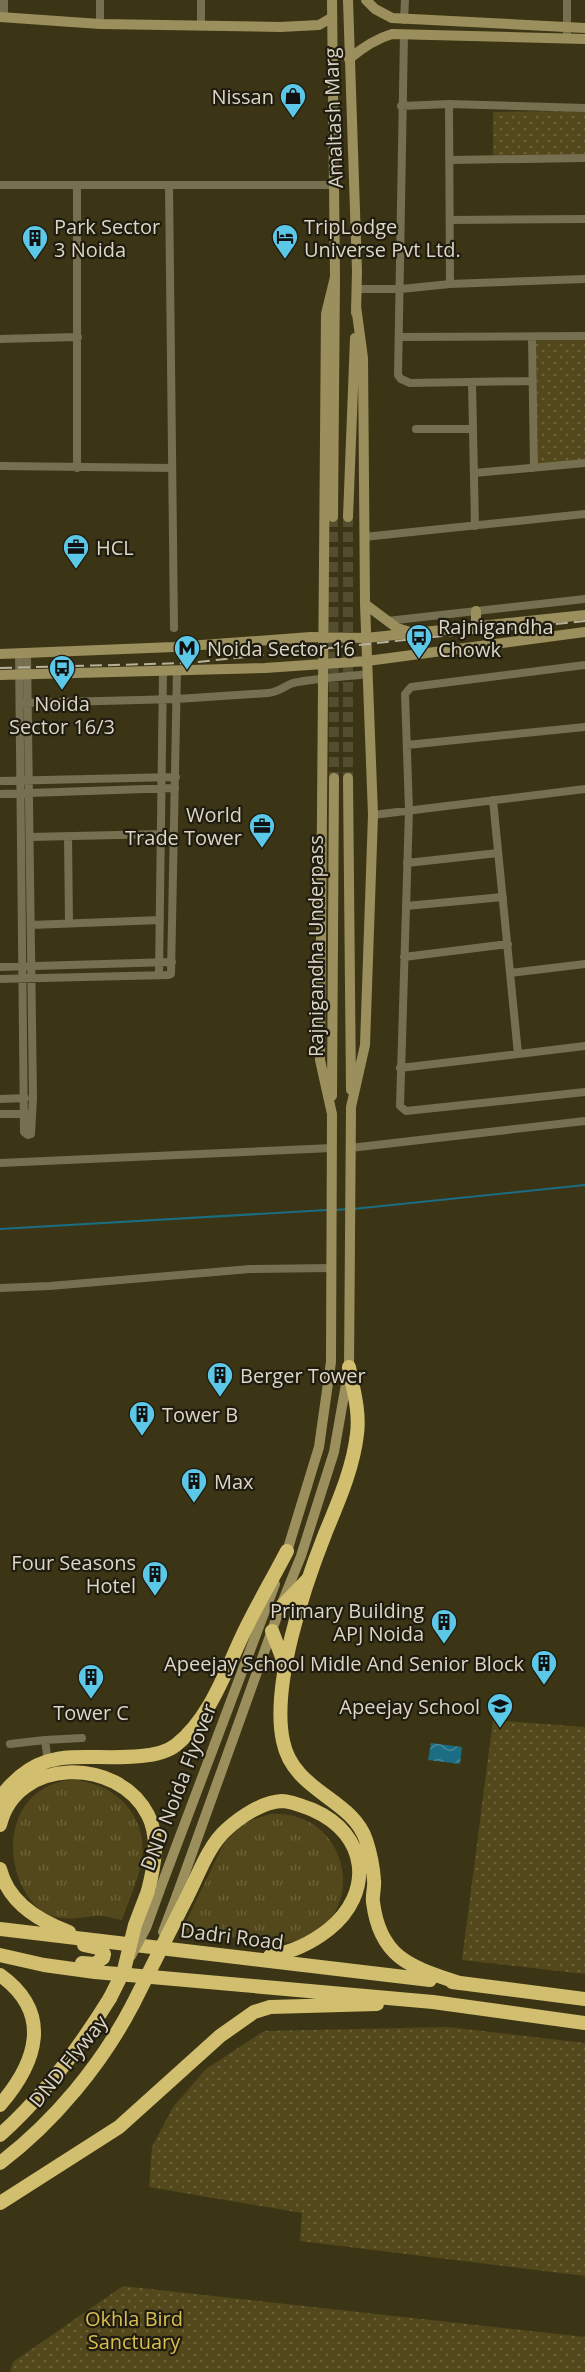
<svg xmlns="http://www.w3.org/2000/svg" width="585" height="2372" viewBox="0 0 585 2372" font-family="'Open Sans',sans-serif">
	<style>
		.grass { fill: url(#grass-tufts) }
		.park { fill: url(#park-dots) }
		.water { fill: url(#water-waves) }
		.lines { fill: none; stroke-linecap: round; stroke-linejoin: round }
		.stream { stroke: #1a6d82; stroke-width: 2 }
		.secondary-tunnel { stroke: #544d2f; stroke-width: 10; stroke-dasharray: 10 5; stroke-linecap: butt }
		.street { stroke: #766f50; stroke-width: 8 }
		.secondary { stroke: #9b8f5d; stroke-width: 10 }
		.highway { stroke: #d1be6e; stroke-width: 14 }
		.rail { stroke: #b7b19d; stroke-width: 2; stroke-dasharray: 12 6; stroke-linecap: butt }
		.secondary-bridge { stroke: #9b8f5d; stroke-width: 10 }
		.highway-bridge { stroke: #d1be6e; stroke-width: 14 }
		.labels { text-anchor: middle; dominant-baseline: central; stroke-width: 4.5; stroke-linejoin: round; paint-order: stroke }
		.poi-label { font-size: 20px; fill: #dbd6c5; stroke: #201c0f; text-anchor: start }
		.street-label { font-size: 20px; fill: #dbd6c5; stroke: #201c0f }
		.park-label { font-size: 20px; fill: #d9bf50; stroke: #201c0f }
	</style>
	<defs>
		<pattern id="grass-tufts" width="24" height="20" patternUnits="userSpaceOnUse" patternTransform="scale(1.5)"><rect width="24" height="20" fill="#53481b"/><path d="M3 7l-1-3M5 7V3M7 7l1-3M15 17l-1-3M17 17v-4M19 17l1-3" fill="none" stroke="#6b623b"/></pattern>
		<pattern id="park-dots" width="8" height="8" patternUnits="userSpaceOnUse" patternTransform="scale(1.5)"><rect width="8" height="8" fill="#53481b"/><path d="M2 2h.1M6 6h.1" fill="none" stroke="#6b623b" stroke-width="1.8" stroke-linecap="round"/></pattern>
		<pattern id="water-waves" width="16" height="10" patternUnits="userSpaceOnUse" patternTransform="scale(1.5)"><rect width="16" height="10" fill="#1a6d82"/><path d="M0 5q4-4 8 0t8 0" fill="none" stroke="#468898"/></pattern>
	</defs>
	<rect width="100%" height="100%" fill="#3c3515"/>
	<path class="grass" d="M69,1780C111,1780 148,1813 142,1858C140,1876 128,1902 122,1920C114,1919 103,1915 95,1916C76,1918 59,1922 41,1911C0,1876 0,1790 69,1780Z
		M270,1814C352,1809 372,1922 294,1941C281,1945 266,1941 253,1939C229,1937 205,1935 181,1932L224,1843L244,1823Z"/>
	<path class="park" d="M585,111V155H493V112Z
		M585,340V460L538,464L536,341Z
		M493,1720L585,1727V1974L462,1960Z
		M448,2027L585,2043V2276L300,2241L302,2213L149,2187L152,2147L173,2107L206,2069L264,2031Z
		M123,2286L585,2337V2372H10L13,2362Z"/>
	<path class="water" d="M431,1743L462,1747L460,1764L428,1760Z"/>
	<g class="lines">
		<path class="stream" d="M353,1209L585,1185
			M335,1210L348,1209
			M0,1229L327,1210"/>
		<path class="secondary-tunnel" d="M333,517L334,778
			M348,517V778"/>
		<path class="street" d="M4,18V0
			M404,20L405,0
			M100,24V0
			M201,26V0
			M404,34L398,375L401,379L410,383L532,381
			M567,38V0
			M449,104L450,284
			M401,106L449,104L585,108
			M449,160L585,158
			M0,185H334
			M77,185V468
			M169,185L174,628
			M450,220L585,219
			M357,289H401L450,284L585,279
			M399,337L585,336
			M532,337L534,468
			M0,339L78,337
			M472,382L475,526
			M416,429H473
			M0,466L172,468
			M474,473L585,463
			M364,537L585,514
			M387,621L585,599
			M19,653L24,1132L28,1135L31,1134L33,1098L27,652
			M585,665L411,687L405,694L409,810L400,1106L406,1111L585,1092
			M24,703L177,699L268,693C280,692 284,686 293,683C318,678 343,677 368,674
			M407,745L585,727
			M0,781L176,777
			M0,794L175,788
			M493,800L518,1054
			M373,815L585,789
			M68,836L69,923
			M30,837L161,834
			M407,863L498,853
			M406,906L503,897
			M31,925L160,920
			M404,957L508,944
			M0,967L172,962
			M510,973L585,964
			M159,975L163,671
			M0,979L169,975L171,974L177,670
			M400,1068L585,1046
			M0,1099L25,1098
			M0,1114H28
			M350,1148L585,1121
			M0,1163L332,1148
			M0,1288L50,1286L250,1269L331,1268
			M10,1744L45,1740
			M48,1762L45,1740L82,1738"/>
		<path class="secondary" d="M332,0L335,277L333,517
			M348,0L357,271L356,313
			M366,0L375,9L392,18L585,28
			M0,17L100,24L280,27L319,25L331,18
			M349,59C362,48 375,39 392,34L585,39
			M348,517L355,338
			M365,604L397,628L410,632
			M476,611V627
			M0,654L174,647L311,637L366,638L585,615
			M0,675L265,668L367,661L585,632
			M348,778L351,1090
			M332,1096L334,778
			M285,1558L319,1447L331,1362L332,1114L320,1060L326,314L335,277
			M159,1892L275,1584
			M177,1895L280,1608L301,1556L334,1452L349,1367L351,1107L365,1045L373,815L365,604L363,358L356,306"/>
		<path class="highway" d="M349,1367C353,1389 360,1411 357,1434C353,1469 338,1502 325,1534C304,1587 271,1685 283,1741C293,1792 352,1798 366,1840C370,1852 373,1866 374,1880C375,1887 372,1895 373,1902C380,1959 412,1967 459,1983
			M280,1608L309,1578
			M272,1631L285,1665
			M0,1798C42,1741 82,1762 141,1756C153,1755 166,1753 176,1745C213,1716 227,1665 248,1624C260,1600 274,1576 287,1551
			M0,1825C16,1757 118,1756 148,1815C160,1838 154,1867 148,1891
			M0,1869C8,1902 39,1921 69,1932
			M187,1897C198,1876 208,1846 226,1830C240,1817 262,1802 282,1801C291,1801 305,1807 313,1810C368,1834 375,1893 328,1930C310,1944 293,1952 270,1956
			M0,1929L430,1980
			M0,1955L44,1965L95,1972L433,2002L585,2023
			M82,1963L95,1964L103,1958L104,1954L98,1948L84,1945
			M0,1975C53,2013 37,2062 0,2105
			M452,1982L585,1999
			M0,2135C44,2096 79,2048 110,1998
			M0,2163C54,2122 102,2064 133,2004
			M0,2203L119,2127L220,2036L254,2012L270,2007L377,2004"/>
		<path class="rail" d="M0,668L188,663L585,621"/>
		<path class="secondary-bridge" d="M163,1932L177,1895
			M131,1956L146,1928L159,1892"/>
		<path class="highway-bridge" d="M110,1998L124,1970L135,1925L148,1891
			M133,2004L187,1897"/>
	</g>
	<defs>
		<g id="shop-pin" transform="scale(1.35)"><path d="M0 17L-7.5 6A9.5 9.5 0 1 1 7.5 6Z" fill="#5bc8e7" stroke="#201c0f"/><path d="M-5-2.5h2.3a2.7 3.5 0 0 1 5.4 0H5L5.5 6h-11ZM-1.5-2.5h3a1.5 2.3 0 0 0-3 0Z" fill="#111"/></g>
		<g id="hotel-pin" transform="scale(1.35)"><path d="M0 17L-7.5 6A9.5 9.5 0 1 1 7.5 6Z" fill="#5bc8e7" stroke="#201c0f"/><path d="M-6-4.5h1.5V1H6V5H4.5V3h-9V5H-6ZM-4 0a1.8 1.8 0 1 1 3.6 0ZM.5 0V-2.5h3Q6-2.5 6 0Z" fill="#111"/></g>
		<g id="building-pin" transform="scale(1.35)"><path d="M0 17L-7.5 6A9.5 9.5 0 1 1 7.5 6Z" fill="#5bc8e7" stroke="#201c0f"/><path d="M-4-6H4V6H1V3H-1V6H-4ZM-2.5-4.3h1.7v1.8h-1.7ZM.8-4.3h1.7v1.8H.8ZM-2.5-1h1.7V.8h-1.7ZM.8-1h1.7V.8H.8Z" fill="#111"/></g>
		<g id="office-pin" transform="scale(1.35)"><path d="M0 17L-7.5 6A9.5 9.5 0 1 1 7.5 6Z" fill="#5bc8e7" stroke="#201c0f"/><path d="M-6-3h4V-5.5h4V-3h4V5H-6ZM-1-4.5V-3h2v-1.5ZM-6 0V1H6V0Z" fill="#111"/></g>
		<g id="bus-pin" transform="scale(1.35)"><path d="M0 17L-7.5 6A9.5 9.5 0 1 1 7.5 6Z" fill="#5bc8e7" stroke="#201c0f"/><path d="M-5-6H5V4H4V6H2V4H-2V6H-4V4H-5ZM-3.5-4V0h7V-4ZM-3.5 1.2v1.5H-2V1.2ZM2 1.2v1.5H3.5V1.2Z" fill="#111"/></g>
		<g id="metro-pin" transform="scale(1.35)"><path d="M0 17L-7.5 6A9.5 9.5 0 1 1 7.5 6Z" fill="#5bc8e7" stroke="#201c0f"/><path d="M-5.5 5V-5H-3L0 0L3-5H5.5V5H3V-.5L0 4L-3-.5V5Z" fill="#111"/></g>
		<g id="school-pin" transform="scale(1.35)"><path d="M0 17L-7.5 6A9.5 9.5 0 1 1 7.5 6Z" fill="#5bc8e7" stroke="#201c0f"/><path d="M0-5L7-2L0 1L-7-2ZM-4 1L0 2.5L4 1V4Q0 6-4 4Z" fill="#111"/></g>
	</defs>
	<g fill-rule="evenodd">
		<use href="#shop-pin" x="293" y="96"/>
		<use href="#hotel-pin" x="285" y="237"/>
		<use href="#building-pin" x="35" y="238"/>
		<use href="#office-pin" x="76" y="547"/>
		<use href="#bus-pin" x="419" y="637"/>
		<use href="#metro-pin" x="187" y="648"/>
		<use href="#bus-pin" x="62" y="668"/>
		<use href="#office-pin" x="262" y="826"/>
		<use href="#building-pin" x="220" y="1375"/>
		<use href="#building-pin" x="142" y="1414"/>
		<use href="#building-pin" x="194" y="1481"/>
		<use href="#building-pin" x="155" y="1574"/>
		<use href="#building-pin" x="444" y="1622"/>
		<use href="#building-pin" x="544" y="1663"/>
		<use href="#building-pin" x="91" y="1677"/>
		<use href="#school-pin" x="500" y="1706"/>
	</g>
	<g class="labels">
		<g class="poi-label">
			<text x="274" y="96" text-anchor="end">Nissan</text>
			<text x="54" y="226">Park Sector<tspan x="54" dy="23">3 Noida</tspan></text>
			<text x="304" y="226">TripLodge<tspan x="304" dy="23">Universe Pvt Ltd.</tspan></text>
			<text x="96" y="547">HCL</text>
			<text x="438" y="626">Rajnigandha<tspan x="438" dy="23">Chowk</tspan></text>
			<text x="207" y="648">Noida Sector 16</text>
			<text x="62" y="703" text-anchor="middle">Noida<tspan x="62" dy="23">Sector 16/3</tspan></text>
			<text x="242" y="814" text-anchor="end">World<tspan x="242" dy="23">Trade Tower</tspan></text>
			<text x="240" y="1375">Berger Tower</text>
			<text x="162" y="1414">Tower B</text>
			<text x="214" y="1481">Max</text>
			<text x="136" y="1562" text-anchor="end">Four Seasons<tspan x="136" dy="23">Hotel</tspan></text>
			<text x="424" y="1610" text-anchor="end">Primary Building<tspan x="424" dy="23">APJ Noida</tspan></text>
			<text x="524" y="1663" text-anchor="end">Apeejay School Midle And Senior Block</text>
			<text x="480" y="1706" text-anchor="end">Apeejay School</text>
			<text x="91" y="1712" text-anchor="middle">Tower C</text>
		</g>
		<g class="street-label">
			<text transform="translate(333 118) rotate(-92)">Amaltash Marg</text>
			<text transform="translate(315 946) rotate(-90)">Rajnigandha Underpass</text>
			<text transform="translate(178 1787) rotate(-69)">DND Noida Flyover</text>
			<text transform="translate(232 1936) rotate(7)">Dadri Road</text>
			<text transform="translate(68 2061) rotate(-51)">DND Flyway</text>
		</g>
		<g class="park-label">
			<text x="134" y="2318">Okhla Bird<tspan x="134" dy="23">Sanctuary</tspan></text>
		</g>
	</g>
</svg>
